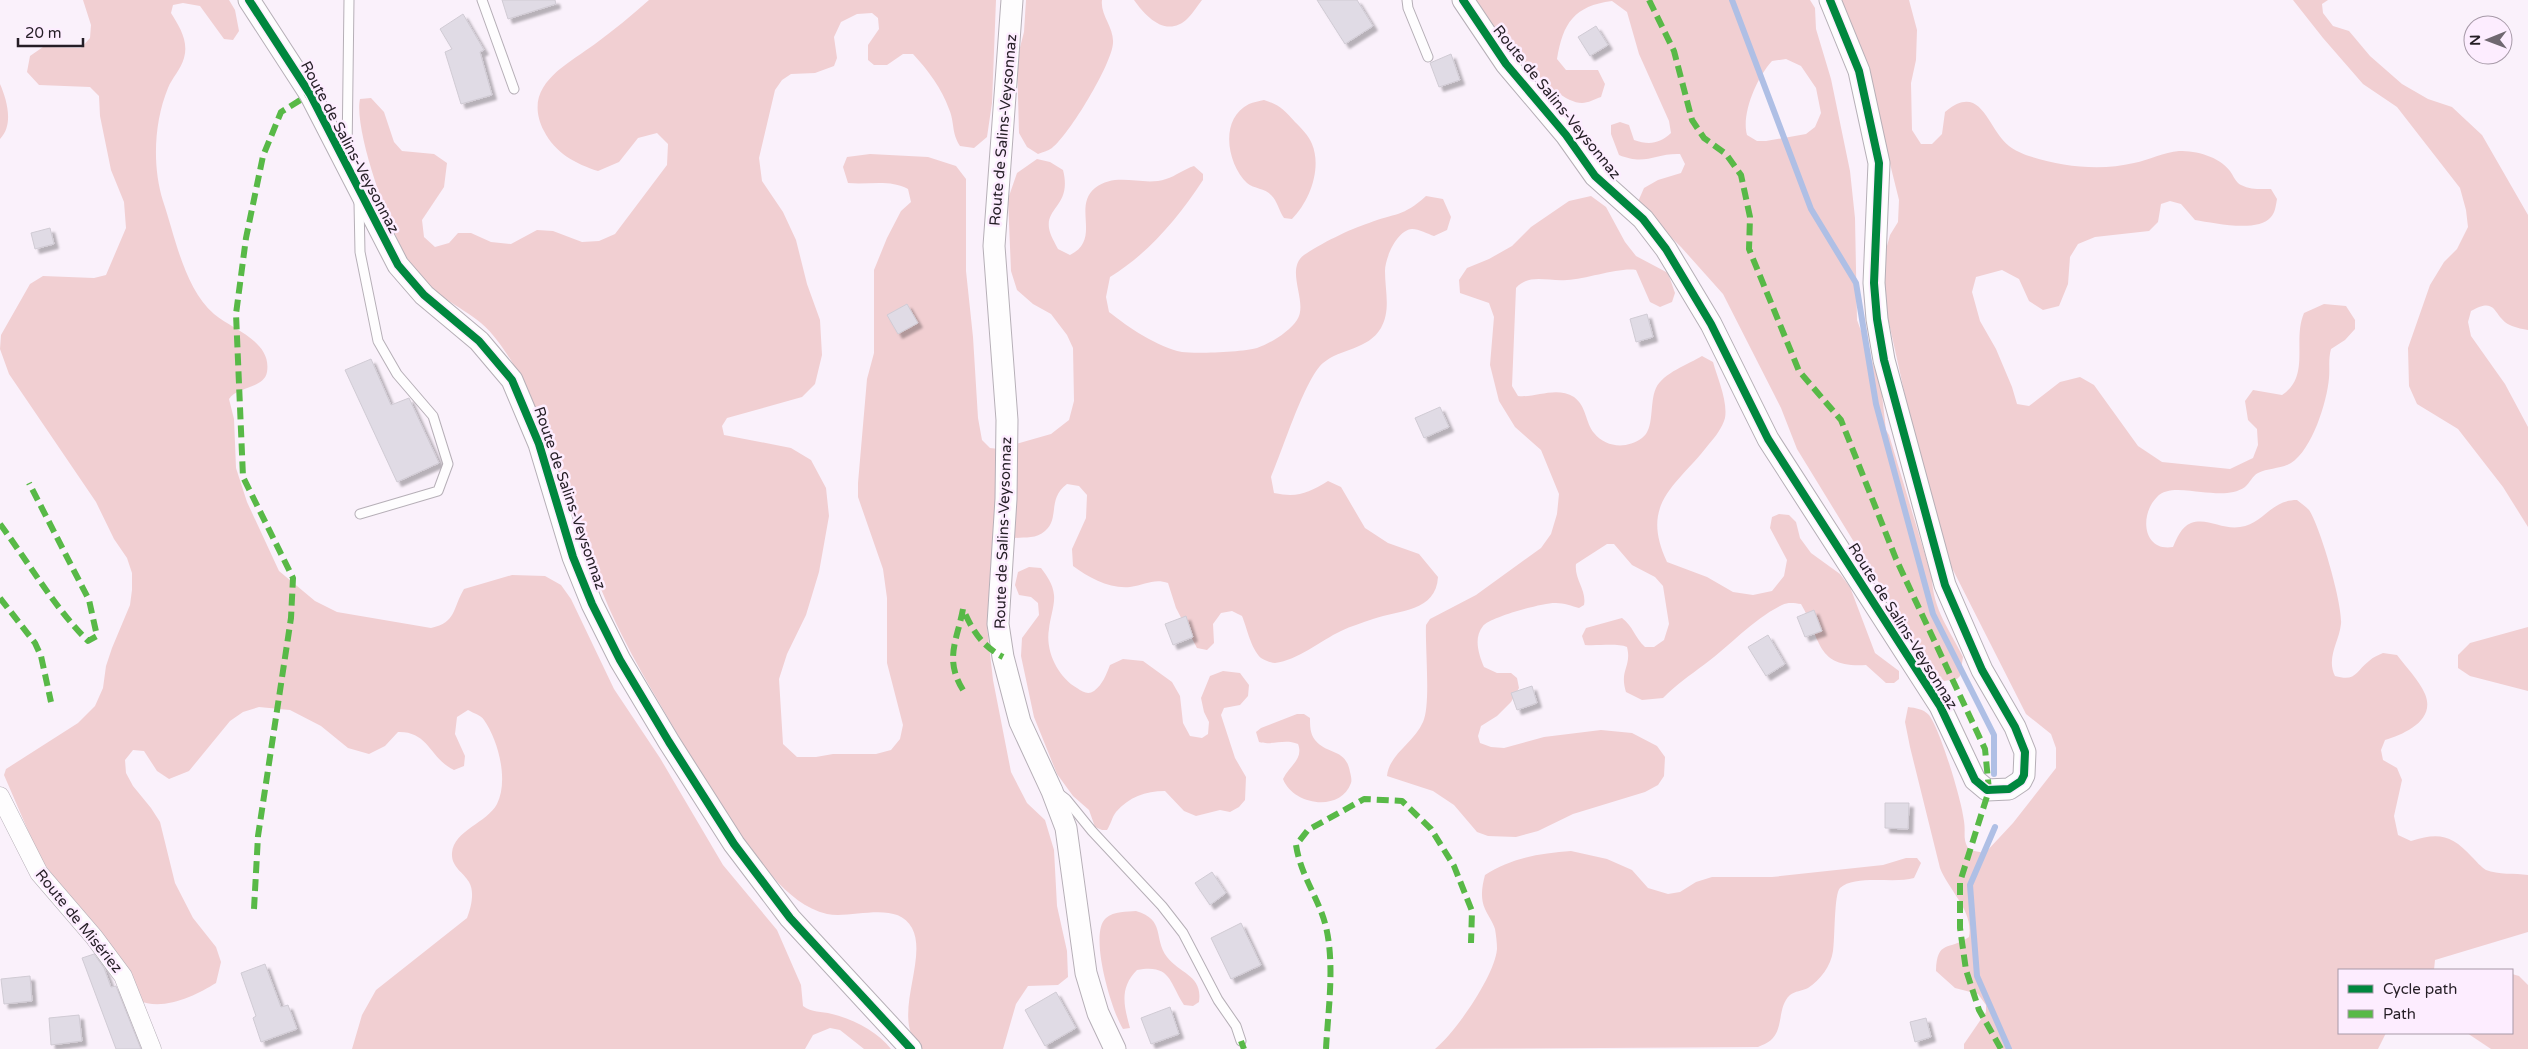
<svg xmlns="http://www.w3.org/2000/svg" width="2528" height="1049" viewBox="0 0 2528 1049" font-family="'Varela Round',sans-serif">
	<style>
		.green { fill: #f1cfd2; fill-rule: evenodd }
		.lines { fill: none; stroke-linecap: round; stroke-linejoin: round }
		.stream { stroke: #afbfe5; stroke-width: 6 }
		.building { fill: #e0dbe5; stroke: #d0cbd4; filter: url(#shadow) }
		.service-casing { stroke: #b6afb7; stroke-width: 11 }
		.minor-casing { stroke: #b6afb7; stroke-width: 19 }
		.tertiary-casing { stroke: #b6afb7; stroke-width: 23 }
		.service { stroke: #fefdfe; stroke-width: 9 }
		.minor { stroke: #fefdfe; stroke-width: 18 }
		.tertiary { stroke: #fefdfe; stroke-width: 21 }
		.quiet { stroke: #58b947; stroke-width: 6; stroke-dasharray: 12 6; stroke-linecap: butt }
		.cycleway-casing { stroke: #fdedff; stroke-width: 11 }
		.cycleway { stroke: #00873e; stroke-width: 8 }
		.labels { text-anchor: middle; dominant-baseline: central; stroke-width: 5; stroke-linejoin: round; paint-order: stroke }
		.street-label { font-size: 15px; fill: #251e26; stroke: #fdedff }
	</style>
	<defs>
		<filter id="shadow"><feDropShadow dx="4.5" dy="4.5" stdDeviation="1" flood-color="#0004"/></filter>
	</defs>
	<rect width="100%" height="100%" fill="#faf1fb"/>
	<path class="green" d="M83,0H229L235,10L239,31L233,40L224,39L200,6L183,3L173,5L171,13C179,26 189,41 184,58C181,69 172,78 168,88C154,122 152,166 163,201C175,236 184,288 214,314C233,330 272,341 267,372C264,389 237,386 229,399L234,419L236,468L247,502L279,571L315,601L337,612L431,628C457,622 452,609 464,589L512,575L545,576L561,585L571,599L614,689L660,758L723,865L777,930L801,985L803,1006C812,1013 821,1011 832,1014C853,1019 878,1032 891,1049H864L840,1030L830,1028L813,1035L805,1049H352L362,1015L376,990L467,918C471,908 475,892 469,882C463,872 451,867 452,853C454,830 487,823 497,804C509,780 498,740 484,720C481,715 473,713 468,710L457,717L455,734L465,756L464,766L454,770C430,759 429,731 398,732L385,746L369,754L348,748L321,726L290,710L259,707L243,712L230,721L189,771L169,779L157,771L144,751L133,750L125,760L126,773L133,786L151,808L160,822L175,883L193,918L216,947L221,962L216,983C195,996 162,1012 138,1000L39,856L4,775L6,769L78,723L95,706L103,688L106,666L112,648L130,605L132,590V573L127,558L114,539L96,502L9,374L0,349L1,335L30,284L43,276L94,278L106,275L126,228L124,202L111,170L100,116L99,96L90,87L39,85L27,72L30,56L43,47L81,48L90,38L91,25Z
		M649,0H996L992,103L987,137L974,148L960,146C951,132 955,123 949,109C942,89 928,70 913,54H903L887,65H874L868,60V45L879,29L878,18L872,13L857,14L841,22L834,37L837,58L834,66L815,73L791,74L782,80L775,90L759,158L762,181L783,212L796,240L807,284L820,320L822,355L815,384L802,397L727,418L722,426L724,435L791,448L811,460L826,488L829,516L819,572L806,615L787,654L779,679L783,744L797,757H816L833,754H876L891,750L900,739L903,725L887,663V598L883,569L858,497V483L867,379L874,353V270L887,238L901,211L911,202L908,189C890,179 869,185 848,183L843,167L847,157L870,154L928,157L956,166L966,179V271L973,337L978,418L982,440L990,448L999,449L1051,434L1069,420L1074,401L1073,348L1067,335L1051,314L1033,304L1017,290L1011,271L1008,199L1017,173L1037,159L1050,162L1063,170C1072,205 1046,207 1049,228C1050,235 1055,243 1058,249L1070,255C1102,239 1072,207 1095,188C1117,171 1143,187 1166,179C1176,176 1184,169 1194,166L1203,174V180C1178,218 1149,253 1110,277L1106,297L1109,312C1128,327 1157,347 1182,352C1196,354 1243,352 1257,348C1271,343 1289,332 1297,320C1309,302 1284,270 1304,255C1320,244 1350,229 1369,223C1395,213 1403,217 1426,196L1443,199L1451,217L1447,230L1434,236C1428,234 1419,229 1412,229C1397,230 1385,258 1385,271C1385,291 1391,310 1381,328C1368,350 1341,348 1323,363C1305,378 1282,452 1271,477L1274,493C1298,498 1308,493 1328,481L1341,487L1365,528L1388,543L1419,554L1438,577C1436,612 1399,610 1373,619C1362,623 1351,626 1341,631C1320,641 1298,660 1275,663C1271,663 1264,660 1261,658C1251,649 1247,628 1242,616L1232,611L1221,613L1213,624L1214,643L1207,650L1197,648L1176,608L1168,583C1154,578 1145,585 1130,587C1110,589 1089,578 1073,566L1072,549L1086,518L1087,495L1079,486L1067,484C1047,498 1060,519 1045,531C1036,539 1025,537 1015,538C1009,539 1002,544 997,547L991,562L987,627L993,680L1011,772L1027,803L1045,820L1054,850L1057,906L1067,951L1068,977L1058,985L1028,986L1016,1004L1003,1049H921C889,1019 929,960 912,928C897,900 853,919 827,914C806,909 788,894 774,878C735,833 705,781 675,730C652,690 628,651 609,608C574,527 549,442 512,362C503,348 494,334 481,323C460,306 432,294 415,271C394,244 353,131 360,99L371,98L384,112L394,142L402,151L434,154L447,163L444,187L422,220L424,237L435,247L449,243L458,233H471L491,242L511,244L537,230L553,231L582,242L599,241L615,234L667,165L668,144L657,133L638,138L619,162L598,171C576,164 555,153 544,131C521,86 565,66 595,44C614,30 632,15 649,0Z
		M1026,0H1102C1100,15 1114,27 1113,43C1112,64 1069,135 1052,148C1048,151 1042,152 1038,154L1027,147L1019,133L1017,59L1024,32Z
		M1134,0H1202C1197,6 1193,13 1188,18C1167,39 1146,17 1134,0Z
		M1472,0H1810L1815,8L1816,29L1831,79L1850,171L1855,218L1857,320L1881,386L1886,430L1889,435L1932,578C1933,610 1950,630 1963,657L1960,676L1957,679L1944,681L1927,671L1914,640L1797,449L1781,408L1723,294L1681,247L1637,204L1644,188L1658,180L1681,173L1685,164L1680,154C1655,153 1646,166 1619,155L1611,134V125L1620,122L1629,125L1634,140C1649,145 1659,144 1671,133L1669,121L1639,54L1627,12L1612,1C1574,6 1563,23 1557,59L1566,70H1598L1605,84L1601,97C1595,99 1588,103 1582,103C1551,103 1491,23 1472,0ZM1786,59L1801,66L1816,88L1821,113L1815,127L1806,134L1766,141H1757L1747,135C1741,114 1757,77 1772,61Z
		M1840,0H1909L1917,30L1916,60L1911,83L1912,130L1921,144H1932L1942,134L1945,112C1982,81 1987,129 2009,146C2014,150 2023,154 2029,156C2062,167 2101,171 2134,163C2149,160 2164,152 2179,151C2197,151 2218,156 2230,171C2233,175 2236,183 2241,185C2251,190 2261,189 2271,189L2277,199C2276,205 2275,213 2271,217C2258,233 2214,223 2195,220L2181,204L2170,201L2161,204L2158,222L2149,231L2095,237L2078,244L2070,257L2068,284L2059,306L2043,310L2029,301L2019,279L2002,270L1976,277L1972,292L1980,321L1996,349L2012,387L2017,404L2029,406L2060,382L2080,377L2094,385L2138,446L2162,462L2230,469L2253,458L2258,445L2257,429L2248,420L2245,401L2253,390L2282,395C2311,376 2292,341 2304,313L2324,304L2346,306L2355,320V329L2345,340L2331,349C2328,360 2330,368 2329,378C2327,402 2312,450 2291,463C2281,469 2268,468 2258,473C2252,476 2250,483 2245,487C2232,496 2215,493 2201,492C2188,491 2167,486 2157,497C2139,515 2143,552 2173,547C2177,538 2181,527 2191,523C2207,517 2223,530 2240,527C2264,524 2270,500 2297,500C2301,503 2306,507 2309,510C2320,526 2343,605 2341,624C2339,642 2326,658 2335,676C2356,682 2355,672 2369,661C2373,657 2379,655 2383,653L2397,655C2406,667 2419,680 2425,694C2436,720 2405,734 2385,740L2381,750L2383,760L2397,768L2402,780L2394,816L2398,835L2411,841C2439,832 2452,835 2472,857C2476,861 2481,867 2486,870C2498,875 2515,873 2528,875V932L2435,960L2434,970H2339V1033H2386L2378,1049H1964V1044L1986,1012V1005L1978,994L1955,988L1936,971C1937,939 1949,951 1969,937C1974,911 1949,891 1940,868L1910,747L1905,722L1908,707C1916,708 1923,709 1929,715C1940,729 1962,801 1964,821C1966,835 1962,837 1969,850L1985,853L2013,823L2056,768V748L2051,734L2026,714L1951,566L1908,409L1882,291L1884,257L1890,235L1898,222L1899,200L1868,75Z
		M2293,0H2328L2322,4L2323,13L2333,26L2349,31L2370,56L2402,84L2428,99L2452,107L2482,135L2528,215V330C2523,329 2517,328 2512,326C2492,318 2499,295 2471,311L2468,322L2471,336L2505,384L2528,427V527L2503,487L2458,429L2417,404L2409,386L2408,348L2430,285L2444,262L2457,249L2468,227L2466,210L2460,188L2397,107L2363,84L2323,38Z
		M0,84C7,100 14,125 0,139Z
		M1264,100C1280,105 1284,110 1295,122C1301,128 1309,136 1312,144C1322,168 1310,201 1292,219L1284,218C1279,211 1277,200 1271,195C1265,188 1254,189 1247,183C1227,164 1219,119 1249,104C1253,102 1260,101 1264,100Z
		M1591,196L1606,207L1625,242L1636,256L1668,273L1675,293L1672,302L1660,307L1650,302L1636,270C1620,267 1587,279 1567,280C1549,282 1529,273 1516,288L1512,386L1518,396C1536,398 1556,386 1574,397C1587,407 1585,422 1594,433C1606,448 1627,449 1642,438C1655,429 1649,403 1656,388C1663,373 1689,364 1702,356L1713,362C1717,377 1728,401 1725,418C1722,428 1716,436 1709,444C1677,486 1639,502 1667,562L1707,577L1733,592L1753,595L1772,591L1784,576L1787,560L1770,528L1772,517L1779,514L1789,515L1796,522L1800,538L1811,553L1840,574L1850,587L1875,653L1899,671V679L1894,683H1886L1866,665C1815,668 1822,640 1801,604C1794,603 1788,602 1782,605C1753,619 1731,645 1705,664C1689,676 1677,684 1663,698L1642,700L1626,692C1619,670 1632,667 1627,647C1617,643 1598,646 1585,645L1582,636L1586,628L1622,618C1633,626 1635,638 1645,647H1654L1664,640L1669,624L1663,586L1655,577L1632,565L1614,544H1607L1576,564C1574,579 1587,590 1584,605L1579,608C1572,606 1564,603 1556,603C1545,602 1490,617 1483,626C1473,638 1479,655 1484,667L1497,673H1511L1517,678L1519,688L1511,702L1497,716L1481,726L1478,736L1480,743L1491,747L1504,748L1544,737L1601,730L1632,733L1657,746L1665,757L1664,776L1658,785L1645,792L1573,814L1538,831L1516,837L1488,836L1477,832L1454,805L1433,791L1387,776C1389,754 1414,743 1423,722C1431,705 1425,648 1426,625L1430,619L1476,595L1541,548L1551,534L1557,514L1559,494L1541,450L1515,427L1499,401L1490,365L1494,317L1489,303L1460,293L1459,280L1467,268L1489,259L1512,246L1531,227L1569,201Z
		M1029,567L1041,568C1047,576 1053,584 1054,595C1055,605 1050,618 1049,629C1045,651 1058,677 1077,688C1083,692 1088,695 1094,691C1103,684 1106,675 1110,665L1123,659L1143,661L1172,682L1180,696L1183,723L1190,736L1202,738L1208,734L1209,722L1204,712L1201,698L1210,676L1223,671L1240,673L1249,685L1248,696L1240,705L1224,708L1221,715L1235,758L1246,777L1245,800L1239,807L1230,812L1220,810L1196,816L1184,811L1165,791C1145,791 1129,797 1116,812C1112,817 1111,824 1107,830H1102L1095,827L1089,810L1073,796L1057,774L1034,717L1021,656L1022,638L1039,615L1038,603L1031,597L1019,595L1015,585L1018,572Z
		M2528,627V691L2470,676L2458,668V655L2470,643Z
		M1297,714H1304L1310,718C1310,725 1310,734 1315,740C1327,755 1346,748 1350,772C1351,776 1352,780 1351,783C1340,813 1293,805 1283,779C1289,766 1304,759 1298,744C1284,738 1272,746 1259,742L1256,732L1261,728Z
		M1571,851L1607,859L1632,870L1648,888L1668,894L1680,892L1696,882L1712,877H1772L1883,865L1906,858H1917L1921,863L1914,878C1895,884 1855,874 1840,888C1834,893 1835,940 1833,951C1831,966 1820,980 1808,988C1802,991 1795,991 1790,995C1777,1007 1784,1029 1771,1040C1768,1043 1762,1045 1758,1047L1435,1049C1456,1032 1495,975 1497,949C1497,943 1496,935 1495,929C1493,922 1488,916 1485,909C1480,898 1482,886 1485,875C1511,858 1541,853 1571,851Z
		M1136,911C1166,920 1153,938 1167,957C1180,974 1203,975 1199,1002L1193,1006L1184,1005C1169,982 1171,964 1137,970C1119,988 1124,1006 1130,1028L1123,1029C1112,1012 1088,933 1106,918C1114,911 1127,912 1136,911Z
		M2512,974L2519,976L2528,985V1049H2491L2467,1033H2512Z"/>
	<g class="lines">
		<path class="stream" d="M1732,0L1811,209L1856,283L1876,404L1933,614L1994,735V774
			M1995,827L1970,885L1977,976L2009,1049"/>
	</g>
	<path class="building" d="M502,0H555L556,4L508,19Z
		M1317,0H1357L1373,26L1345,44Z
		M463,14L484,50L480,52L492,95L461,104L445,52L452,49L440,29Z
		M1596,26L1608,45L1590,56L1578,37Z
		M1451,54L1460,80L1439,87L1430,63Z
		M50,228L54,244L35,249L31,233Z
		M907,304L918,323L898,334L887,315Z
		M1647,314L1653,337L1636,342L1630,319Z
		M371,359L391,405L409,398L439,463L397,482L345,370Z
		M1440,407L1449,427L1424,438L1415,418Z
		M1814,610L1822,631L1805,637L1797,617Z
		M1186,616L1193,637L1173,645L1165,624Z
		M1768,635L1785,664L1766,676L1748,647Z
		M1532,686L1537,703L1517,710L1511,693Z
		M1885,803H1909L1908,829L1885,828Z
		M1212,872L1226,893L1210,905L1195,883Z
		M1241,923L1261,965L1231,979L1211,938Z
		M94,954L104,968L111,987L116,986L141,1049H116L82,958Z
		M265,964L281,1007L288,1005L297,1029L261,1042L253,1018L256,1016L241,973Z
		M30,976L32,1001L4,1004L1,979Z
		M1056,992L1076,1028L1045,1046L1025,1010Z
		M1170,1007L1179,1034L1151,1044L1141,1018Z
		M79,1015L82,1041L51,1045L49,1018Z
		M1926,1018L1931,1037L1915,1042L1910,1022Z"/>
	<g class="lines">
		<g class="service-casing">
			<path id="service" d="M482,0L514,89
				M1407,0L1408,8L1428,57
				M347,155L349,0
				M359,203L360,252L378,341L397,374L433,416L448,464L438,491L360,514
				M1057,792L1066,799L1092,831L1162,906L1183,933L1218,1000L1236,1026L1241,1041"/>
		</g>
		<g class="minor-casing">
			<path id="minor" d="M0,796L39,873L94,937L123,976L152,1049"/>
		</g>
		<g class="tertiary-casing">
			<path id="tertiary" d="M249,0L310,94L398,265L424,295L479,341L512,380L539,444L573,557L592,604L620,660L669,742L734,844L790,918L911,1049
				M1012,0L994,246L1007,420L1006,499L998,624L1003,657L1020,722L1052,791L1066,828L1086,973L1098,1013L1115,1049
				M1463,0L1506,64L1566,135L1595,176L1643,219L1666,249L1711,324L1768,439L1940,706L1975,780L1987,790L2009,789L2021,781L2024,775L2025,752L2015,727L1982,670L1945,585L1884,360L1877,319L1874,283L1879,163L1859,71L1830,0"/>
		</g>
		<use href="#service" class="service"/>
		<use href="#minor" class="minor"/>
		<use href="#tertiary" class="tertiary"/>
		<path class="quiet" d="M1649,0L1674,51L1692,120L1704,138L1726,154L1741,175L1750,217L1749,249L1799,371L1841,420L1896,559L1985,749L1989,790L1960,882V928L1966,970L1979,1010L2001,1049
			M0,524C29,563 54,607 88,641L97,636L89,600L29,483
			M0,598L35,643L41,656L51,702
			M963,690C944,659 957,641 963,609C972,630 982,646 1003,657
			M254,909L258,836L291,618L293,578L243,477L236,314L246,238L263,156L281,112L310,94
			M1241,1041L1244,1049
			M1326,1049C1328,1010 1335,966 1326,927C1319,898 1301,877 1296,845L1308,830L1364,799L1402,801L1431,829L1454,866L1472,911L1471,943"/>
		<g class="cycleway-casing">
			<path id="cycleway" d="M249,0L310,94L398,265L424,295L479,341L512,380L539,444L573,557L592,604L620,660L669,742L734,844L790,918L911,1049
				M1463,0L1506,64L1566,135L1595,176L1643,219L1666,249L1711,324L1768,439L1940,706L1975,780L1987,790L2009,789L2021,781L2024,775L2025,752L2015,727L1982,670L1945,585L1884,360L1877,319L1874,283L1879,163L1859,71L1830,0"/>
		</g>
		<use href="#cycleway" class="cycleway"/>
	</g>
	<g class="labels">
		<g class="street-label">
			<text transform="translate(1557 102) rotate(51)">Route de Salins-Veysonnaz</text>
			<text transform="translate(1003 130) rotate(-85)">Route de Salins-Veysonnaz</text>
			<text transform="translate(350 147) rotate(62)">Route de Salins-Veysonnaz</text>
			<text transform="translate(570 498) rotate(71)">Route de Salins-Veysonnaz</text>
			<text transform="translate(1003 533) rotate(-88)">Route de Salins-Veysonnaz</text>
			<text transform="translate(1903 626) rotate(58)">Route de Salins-Veysonnaz</text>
			<text transform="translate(79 921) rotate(51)">Route de Misériez</text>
		</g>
	</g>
	<rect x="2338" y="969" width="175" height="65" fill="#fdedff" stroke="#a79aa8"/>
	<rect x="2348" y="985" width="25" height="8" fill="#00873e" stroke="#a79aa8"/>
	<text x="2383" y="994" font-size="15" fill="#251e26">Cycle path</text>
	<rect x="2348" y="1010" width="25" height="8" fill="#58b947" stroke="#a79aa8"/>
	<text x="2383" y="1019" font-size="15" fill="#251e26">Path</text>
	<g transform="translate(2488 40) rotate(269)"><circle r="24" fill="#fdedff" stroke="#a79aa8"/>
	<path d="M0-4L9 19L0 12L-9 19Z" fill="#706871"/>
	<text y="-8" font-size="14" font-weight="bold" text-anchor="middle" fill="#251e26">N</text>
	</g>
	<path d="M18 38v8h65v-8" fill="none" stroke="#251e26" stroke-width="2.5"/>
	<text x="25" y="38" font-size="15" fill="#251e26" stroke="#fdedff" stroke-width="4" paint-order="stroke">20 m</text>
</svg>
